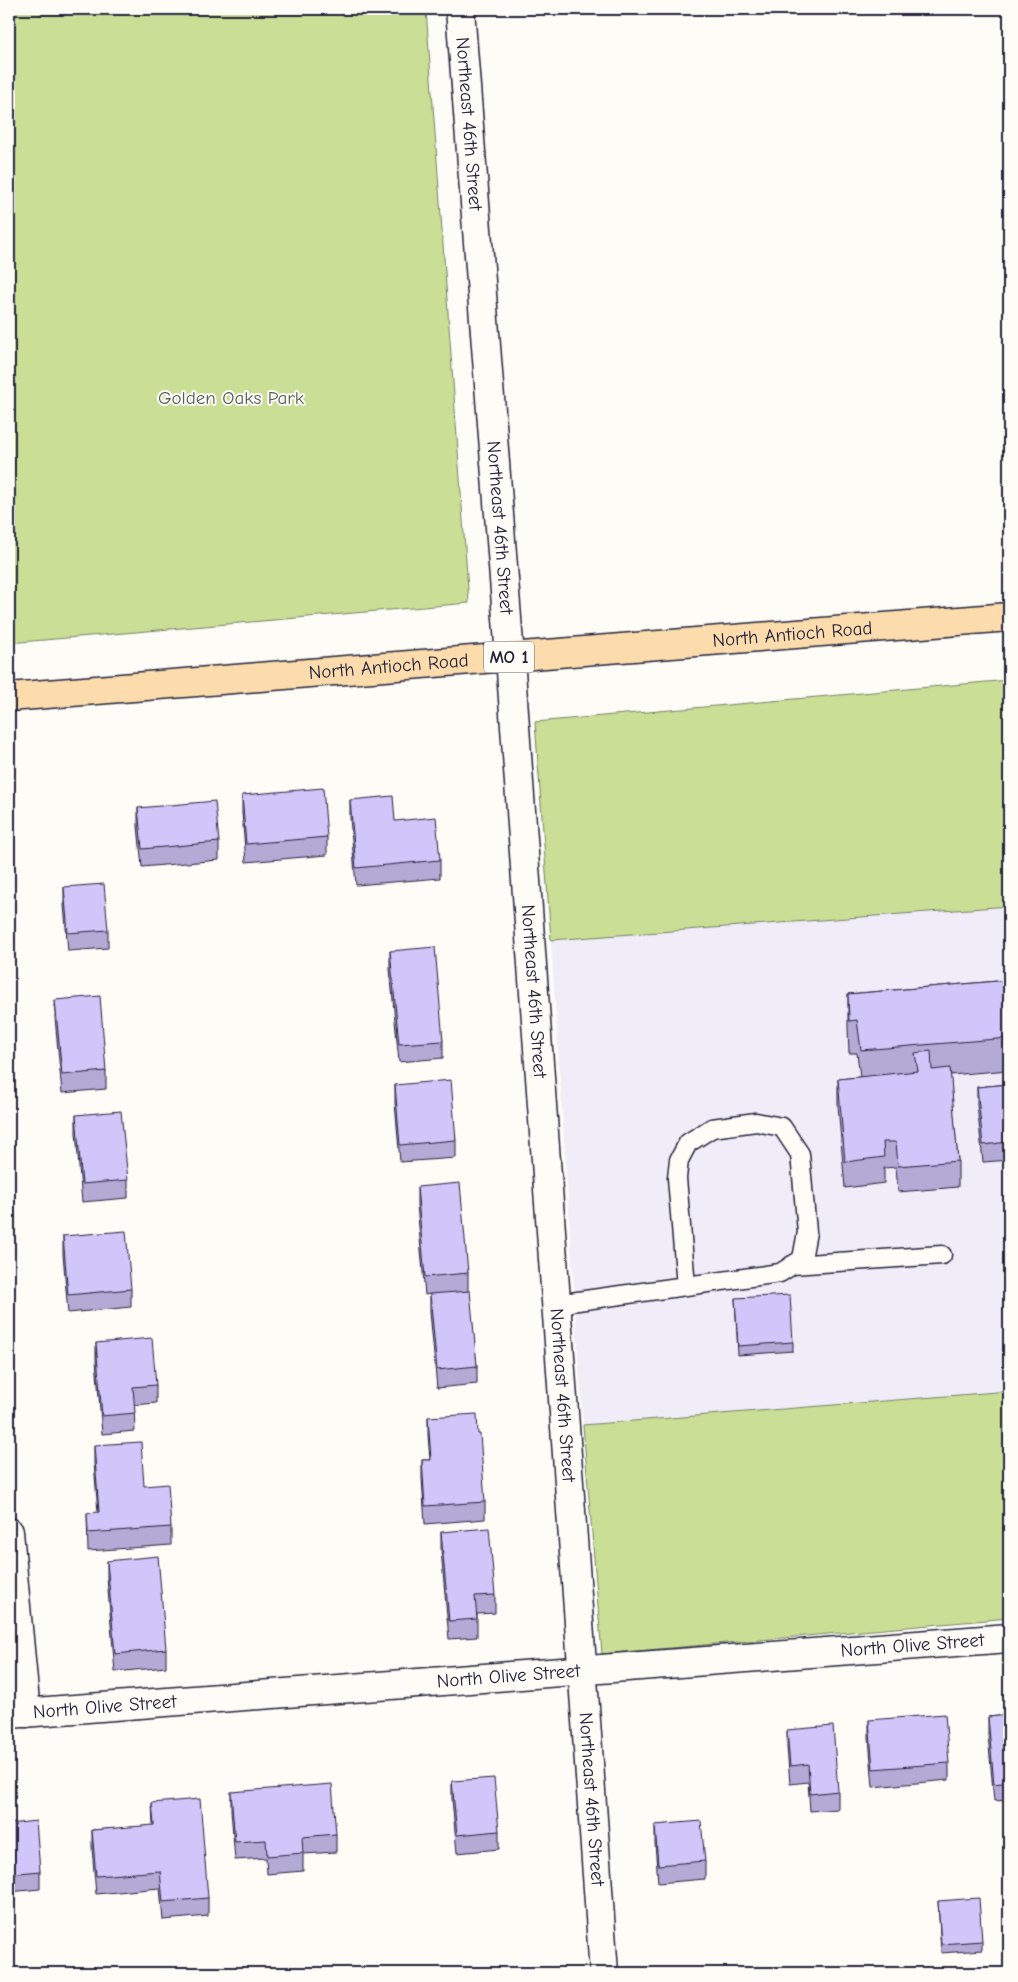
<svg xmlns="http://www.w3.org/2000/svg" width="1018" height="1982" viewBox="0 0 1018 1982" font-family="'Comic Neue',sans-serif">
	<style>
		.built { fill: #f0ecf8 }
		.green { fill: #cadf95; stroke: #768068 }
		.lines { fill: none; stroke-linecap: round; stroke-linejoin: round }
		.service-casing { stroke: #22223b; stroke-width: 21 }
		.minor-casing { stroke: #22223b; stroke-width: 31 }
		.primary-casing { stroke: #22223b; stroke-width: 31 }
		.service { stroke: #fdfcf7; stroke-width: 18 }
		.minor { stroke: #fdfcf7; stroke-width: 28 }
		.primary { stroke: #fcdcac; stroke-width: 28 }
		.wall { fill: #b4aad6; stroke: #22223b }
		.building { fill: #d1c6f9; stroke: #22223b }
		.labels { text-anchor: middle; dominant-baseline: central; stroke-width: 4; stroke-linejoin: round; paint-order: stroke }
		.shield { fill: #fdfcf7; stroke: #646373; stroke-width: 1 }
		.shield-label { font-size: 18px; font-weight: bold; fill: #22223b }
		.street-label { font-size: 19px; fill: #22223b; stroke: #fdfcf7 }
		.park-label { font-size: 19px; fill: #545b56; stroke: #fdfcf7 }
	</style>
	<rect width="100%" height="100%" fill="#fdfcf7"/>
	<filter id="ink" filterUnits="userSpaceOnUse"><feTurbulence type="fractalNoise" baseFrequency=".02" numOctaves="2"/><feDisplacementMap in="SourceGraphic" scale="10" xChannelSelector="R" yChannelSelector="G"/><feConvolveMatrix kernelMatrix="1 2 1 2 8 2 1 2 1" color-interpolation-filters="sRGB"/></filter>
	<g filter="url(#ink)">
		<path class="built" d="M1009,906V1391L583,1425L551,940Z"/>
		<path class="green" d="M9,9H426L469,603L9,643Z
			M1009,680V906L551,940L535,722Z
			M1009,1391V1618L602,1654L583,1425Z"/>
		<g class="lines">
			<g class="service-casing">
				<path id="service" d="M792,1265L942,1255
					M556,1304L780,1273L802,1259L807,1232L800,1154L782,1127L756,1122L712,1128L688,1143L679,1160L677,1178L686,1286"/>
			</g>
			<g class="minor-casing">
				<g id="minor">
					<path id="s1" d="M460,9L510,657L604,1973"/>
					<path d="M9,1532L26,1713"/>
					<path id="s2" d="M9,1714L1009,1638"/>
				</g>
			</g>
			<g class="primary-casing">
				<g id="primary">
					<path id="s3" d="M9,697L1009,617"/>
				</g>
			</g>
			<use href="#service" class="service"/>
			<use href="#minor" class="minor"/>
			<use href="#primary" class="primary"/>
		</g>
		<path class="wall" d="M242,795L327,837V855L246,862L242,813Z
			M350,800L395,821L440,860V878L356,885L350,818Z
			M138,808L219,842V860L142,867L138,826Z
			M64,887L108,930V948L68,951L64,905Z
			M390,951L443,1041V1058L399,1062L390,969Z
			M1009,980V1070L950,1075L958,1161V1187L898,1192L896,1167L884,1168V1183L845,1188L838,1105V1079L860,1077L857,1053H849L848,1027V994Z
			M55,1000L106,1071V1089L62,1093L55,1018Z
			M1009,1084V1160L983,1162L977,1105V1087Z
			M395,1085L456,1140V1158L400,1162L395,1103Z
			M76,1115L128,1180V1198L82,1202L76,1133Z
			M417,1187L468,1273V1291L477,1366V1384L437,1388L430,1312V1294L425,1295L417,1205Z
			M63,1236L131,1289V1307L68,1313L63,1254Z
			M735,1298L793,1342V1351L738,1355Z
			M96,1343L156,1385V1403L134,1405L135,1431L102,1434L96,1361Z
			M428,1417L485,1502V1519L425,1524L422,1478V1460H430L428,1435Z
			M94,1445L144,1486L171,1527V1545L88,1551L87,1513H98L94,1463Z
			M441,1532L495,1595V1613L477,1614V1637L449,1639L441,1550Z
			M107,1561L166,1649V1667L115,1672L107,1578Z
			M1009,1715V1800L994,1801L988,1735V1717Z
			M869,1720L949,1763V1780L873,1787L869,1738Z
			M787,1730L838,1791V1809L810,1811L808,1782L790,1784L787,1747Z
			M452,1781L499,1831V1849L457,1853L452,1799Z
			M231,1792L336,1834V1852L303,1854V1871L267,1874L266,1858L235,1860L231,1810Z
			M152,1803L208,1898V1916L163,1920L160,1888L96,1894L92,1848V1830L153,1826Z
			M9,1824L40,1871V1889L9,1892Z
			M655,1825L705,1861V1879L658,1883L655,1843Z
			M938,1901L982,1941V1950L941,1953Z"/>
		<path class="building" d="M323,788L327,837L246,844L242,795Z
			M393,796L395,821L436,817L440,860L356,868L350,800Z
			M215,801L219,842L142,849L138,808Z
			M104,884L108,930L68,933L64,887Z
			M435,947L443,1041L399,1044L390,951Z
			M1009,980V1038L861,1050L857,1020L849,1021L848,994Z
			M100,996L106,1071L62,1075L55,1000Z
			M931,1051L932,1070L950,1068L958,1161L898,1166L896,1142H883L884,1157L845,1162L838,1079L918,1071L915,1053Z
			M451,1080L456,1140L400,1145L395,1085Z
			M1009,1084V1142L983,1145L977,1087Z
			M121,1111L128,1180L82,1184L76,1115Z
			M460,1183L468,1273L425,1277L417,1187Z
			M126,1231L131,1289L68,1295L63,1236Z
			M470,1291L477,1366L437,1370L430,1294Z
			M790,1295L793,1342L738,1346L735,1298Z
			M152,1338L156,1385L133,1387L135,1413L102,1416L96,1343Z
			M477,1414L478,1434H480L485,1502L425,1506L422,1460H431L428,1417Z
			M141,1442L144,1486L168,1484L171,1527L88,1533L87,1513L99,1512L94,1445Z
			M489,1528L495,1595L475,1596L477,1619L449,1621L441,1532Z
			M158,1556L166,1649L115,1654L107,1561Z
			M945,1714L949,1763L873,1769L869,1720Z
			M1009,1715V1782L994,1784L988,1717Z
			M833,1726L838,1791L810,1794L808,1764L790,1766L787,1730Z
			M494,1778L499,1831L457,1835L452,1781Z
			M332,1784L336,1834L302,1837L303,1853L267,1856L266,1840L235,1842L231,1792Z
			M200,1799L208,1898L163,1902L160,1871L96,1876L92,1830L154,1825L152,1803Z
			M36,1821L40,1871L9,1874V1824Z
			M701,1821L705,1861L658,1865L655,1825Z
			M979,1898L982,1941L941,1944L938,1901Z
			M972,1966L973,1973H929V1970Z"/>
	</g>
	<g class="labels">
		<rect class="shield" x="484" y="641.5" width="50" height="31" rx="4"/>
		<g class="shield-label">
			<text x="509" y="657">MO 1</text>
		</g>
		<g class="street-label">
			<text stroke="none"><textPath href="#s1" startOffset="115">Northeast 46th Street</textPath></text>
			<text stroke="none"><textPath href="#s1" startOffset="520">Northeast 46th Street</textPath></text>
			<text stroke="none"><textPath href="#s3" startOffset="786">North Antioch Road</textPath></text>
			<text stroke="none"><textPath href="#s3" startOffset="381">North Antioch Road</textPath></text>
			<text stroke="none"><textPath href="#s1" startOffset="985">Northeast 46th Street</textPath></text>
			<text stroke="none"><textPath href="#s1" startOffset="1390">Northeast 46th Street</textPath></text>
			<text stroke="none"><textPath href="#s2" startOffset="906">North Olive Street</textPath></text>
			<text stroke="none"><textPath href="#s2" startOffset="501">North Olive Street</textPath></text>
			<text stroke="none"><textPath href="#s2" startOffset="96">North Olive Street</textPath></text>
			<text stroke="none"><textPath href="#s1" startOffset="1795">Northeast 46th Street</textPath></text>
		</g>
		<g class="park-label">
			<text x="231" y="398">Golden Oaks Park</text>
		</g>
	</g>
	<rect width="1018" height="1982" fill="none" stroke="#fdfcf7" stroke-width="30"/>
	<rect x="15" y="15" width="988" height="1952" fill="none" stroke="#22223b" stroke-width="2" filter="url(#ink)"/>
</svg>
